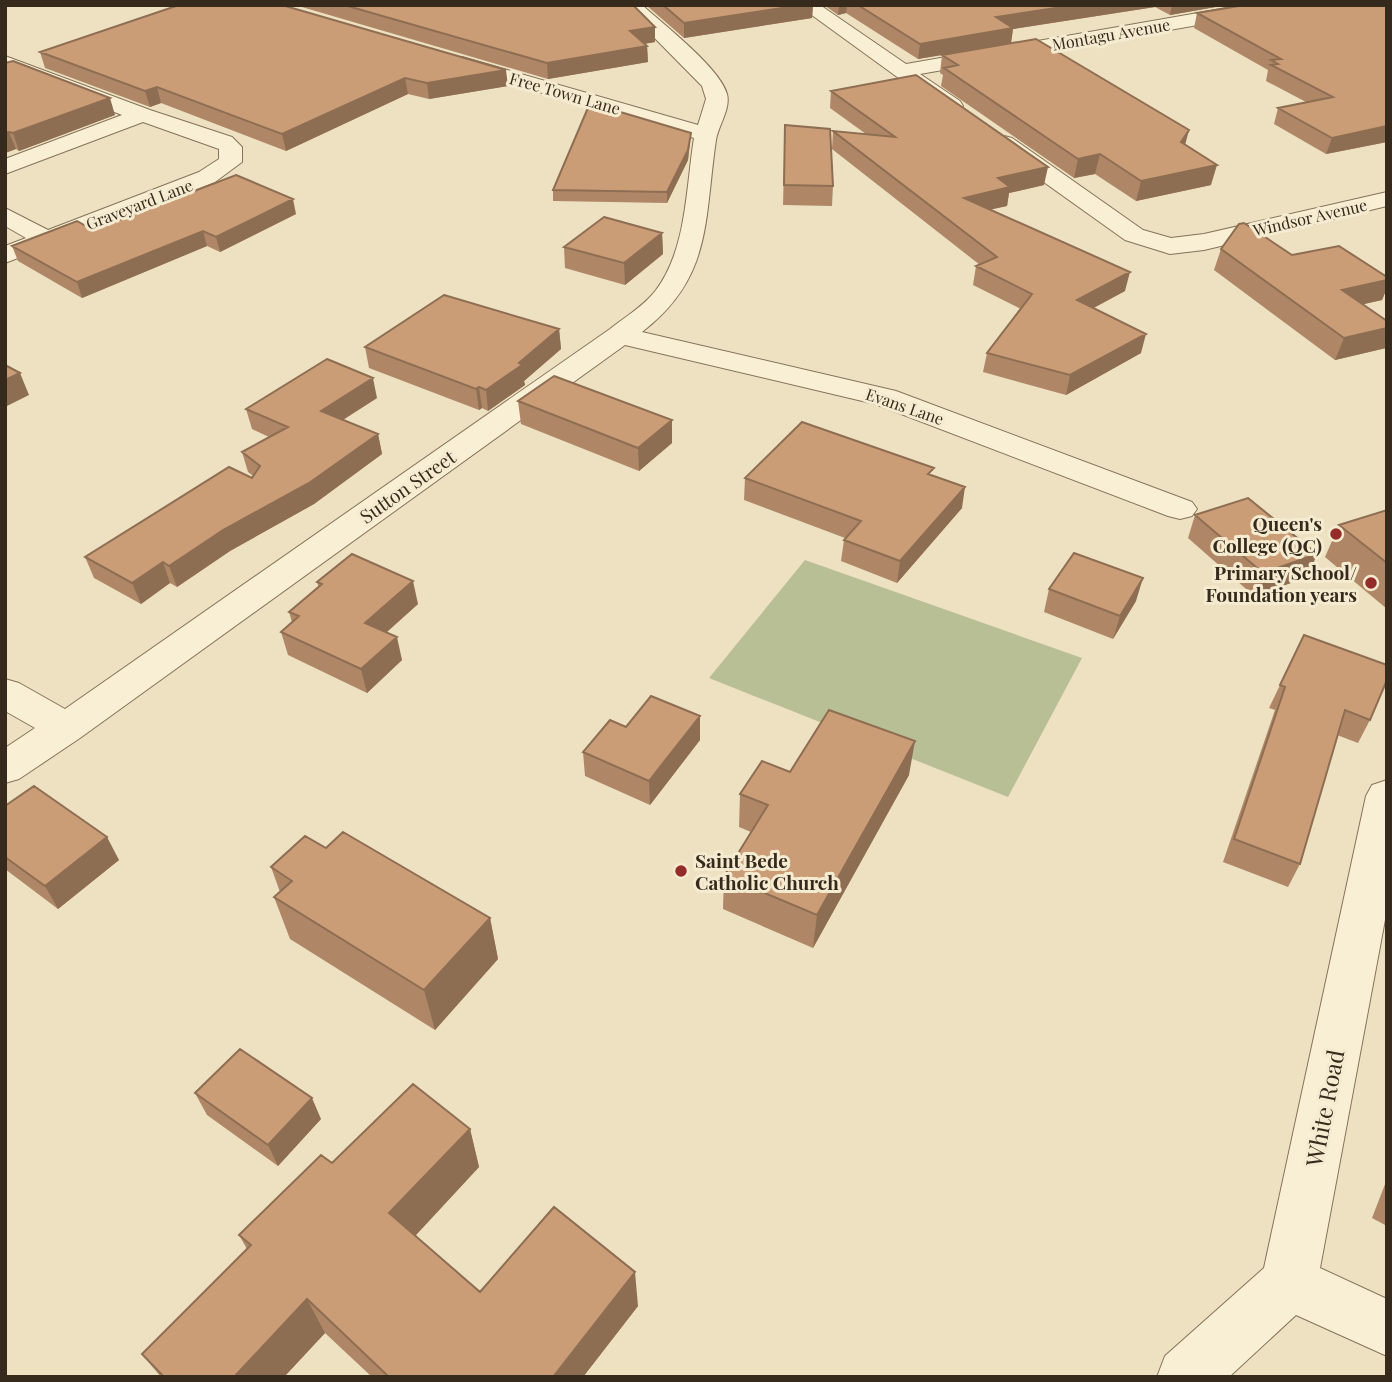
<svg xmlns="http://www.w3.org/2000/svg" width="1392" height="1382" viewBox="0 0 1392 1382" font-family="'Playfair Display',serif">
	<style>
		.cemetery { fill: #b9bf94 }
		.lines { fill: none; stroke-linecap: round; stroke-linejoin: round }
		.minor-casing { stroke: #867359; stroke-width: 2 }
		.minor { fill: #f8efd4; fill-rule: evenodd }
		.wall { fill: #af8766 }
		.shaded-wall { fill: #8e6e53 }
		.building { fill: #cb9d77; stroke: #8e6e53; stroke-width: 2 }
		.poi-dot { fill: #942d2a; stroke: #f5ebd0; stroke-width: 2.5 }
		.labels { text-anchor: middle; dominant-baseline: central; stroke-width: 6; stroke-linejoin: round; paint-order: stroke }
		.far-street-label { font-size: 16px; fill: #362a1d; stroke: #f5ebd0 }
		.street-label { font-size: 19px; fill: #362a1d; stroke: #f5ebd0 }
		.poi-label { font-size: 19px; font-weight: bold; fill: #362a1d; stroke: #f5ebd0; text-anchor: end }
		.near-street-label { font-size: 23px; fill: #362a1d; stroke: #f5ebd0 }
	</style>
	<rect width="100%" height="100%" fill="#ede1c1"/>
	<path class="cemetery" d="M805,560L1082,658L1008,797L709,678Z"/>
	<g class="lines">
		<g class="minor-casing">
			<path id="minor" d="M622,5H642C663,24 720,68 727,94C731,109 718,126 716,140C704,220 713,277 642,332L896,391L1192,502L1197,509L1192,516L1180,519L1168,516L875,404L625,345L80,738L19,779L5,783V748L35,728L5,711V679L19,683L65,709L610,329C625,317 644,306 656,290C687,249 686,187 694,138L448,65L445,61L448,57H462L698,125L706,99L702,86Z
				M798,5H820L906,64L1244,5H1287L1278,11L920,74L960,101L963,106L960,111H944Z
				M5,56L150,110L232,137L242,147V162L215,182L5,263V246L26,238L5,226V208L48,230L199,172L219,159V149L143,122L5,174V159L122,115L5,69Z
				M1004,136L1012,138L1143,230L1171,238L1204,234L1387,192V206L1204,250L1170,254L1125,240L996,148L993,143L996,138Z
				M1387,780V909L1320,1268L1387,1299V1356L1296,1315L1229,1377H1157L1165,1356L1264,1268L1366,796L1372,785Z"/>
		</g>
		<use href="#minor" class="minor"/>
	</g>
	<path class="wall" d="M295,5H633L655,42L645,44L647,46L648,62L548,79Z
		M646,5H813L812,18L684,38Z
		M824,5H1227L1170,15L1155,7L1013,29L1011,43L1185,145L1211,185L1136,201L1095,174L1074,178L941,86L943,75L940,73L942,55L918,59L846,13L838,15Z
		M1387,5V142L1326,154L1274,124L1278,108L1306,102L1266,81L1268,70L1194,28L1197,13Z
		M40,52L508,86L429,99L408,94L286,151L161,103L150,107L45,68Z
		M5,63L115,115L19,151L16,149L5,153Z
		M831,91L1044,185L1009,193L1007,206L990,209L1125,291L1094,308L1141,353L1066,395L983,372L987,353L1021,309L973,285L976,266L980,265L832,149L833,131L866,134L830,108Z
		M785,125L833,186L832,206L783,205Z
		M691,133L688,160L667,203L553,201V190Z
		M296,214L220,252L207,246L82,298L18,261L12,246L93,230Z
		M662,233L663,254L625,285L565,268L564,247Z
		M1221,249L1292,255L1387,277V288L1382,300L1363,304L1387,321L1386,348L1335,360L1214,270Z
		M559,329L561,349L524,381L525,385L488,411L482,408L479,410L369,368L365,347Z
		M377,398L343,420L378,434L382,454L314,504L230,551L177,587L170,583L141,604L94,578L85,557L252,478L253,476L248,472L242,452L269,437L252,429L246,409Z
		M518,401L672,420V443L639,471L521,424Z
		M933,476L962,508L897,583L841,561L844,540L845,538L744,500L745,478Z
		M1387,510V609L1325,557L1339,525Z
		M1195,515L1308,577L1254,596L1188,538Z
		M317,582L418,604L387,632L402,660L367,693L288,655L281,632L292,622L289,612L319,588Z
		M1049,589L1136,601L1113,639L1044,612Z
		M1280,685L1370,720L1358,743L1337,735L1300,864L1288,887L1223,862L1275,710L1269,708Z
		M626,727L700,740L650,805L585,776L583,752Z
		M790,772L909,775L813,948L723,909L724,876L751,832L739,827L740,794Z
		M5,806L119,860L58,909L5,869Z
		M326,848L490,918L498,959L435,1030L290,939L274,897L280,892L271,867Z
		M195,1093L321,1119L278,1166L207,1115Z
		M470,1129L479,1167L415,1236L480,1292L638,1306L583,1377H372L325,1333L284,1377H161L142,1354L247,1249L239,1235L332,1163Z
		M1387,1179V1226L1372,1218Z"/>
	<path class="shaded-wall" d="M802,5H813L812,18L684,38V23Z
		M839,5H847L846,13L838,15Z
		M1075,5H1156L1155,7L1013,29L1011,43L918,59L920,44L996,17Z
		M1172,5H1227L1170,15Z
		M655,27V42L630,46V31Z
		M647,46L648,62L548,79L547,63Z
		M506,70L508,86L429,99L427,83Z
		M405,78L408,94L286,151L282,134Z
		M157,87L161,103L150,107L145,91Z
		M110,98L115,115L19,151L13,133Z
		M1387,126V142L1326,154L1332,138Z
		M1189,130L1184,149L1181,142Z
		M9,132L16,149L5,153V133Z
		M691,133L688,160L667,203V192Z
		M1100,154L1095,174L1074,178L1078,159Z
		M1217,165L1211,185L1136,201L1141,181Z
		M1048,167L1044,185L1009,193L1007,206L962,216L964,198L998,178Z
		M293,199L296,214L220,252L216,237Z
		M203,231L207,246L82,298L77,282Z
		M662,233L663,254L625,285L624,263Z
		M1130,272L1125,291L1072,319L1077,300Z
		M1387,280V288L1382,300L1334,311L1342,290Z
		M1387,328L1386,348L1335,360L1344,338Z
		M559,329L561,349L524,381L525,385L488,411L486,390Z
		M1146,334L1141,353L1066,395L1070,375Z
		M20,373L29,395L5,407V380Z
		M373,378L377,398L325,431L321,411Z
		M479,387L482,408L479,410L476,389Z
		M672,420V443L639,471L638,448Z
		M378,434L382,454L314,504L230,551L177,587L169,566L223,530Z
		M965,487L962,508L897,583L900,561Z
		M1317,554L1308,577L1254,596L1263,573Z
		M163,562L170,583L141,604L132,583Z
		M1143,578L1136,601L1113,639L1120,616Z
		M413,581L418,604L371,646L365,623Z
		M397,637L402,660L367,693L361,669Z
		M700,716V740L650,805L649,781Z
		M915,741L909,775L813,948L817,915Z
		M107,837L119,860L58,909L45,886Z
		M490,918L498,959L435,1030L424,990Z
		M312,1098L321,1119L278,1166L268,1145Z
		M470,1129L479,1167L403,1249L389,1213Z
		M635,1272L638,1306L583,1377H553Z
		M307,1299L325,1333L284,1377H234Z"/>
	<path class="building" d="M179,5H282L506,70L427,83L405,78L282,134L157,87L145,91L40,52Z
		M344,5H633L655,27L630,31L647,46L547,63Z
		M663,5H802L684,23Z
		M858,5H1075L996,17L1013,28L920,44Z
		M1245,5H1387V126L1332,138L1278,108L1333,97L1271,65L1278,64L1271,60L1281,59L1197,13Z
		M1036,39L1189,130L1181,142L1217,165L1141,181L1100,154L1078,159L944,68L958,65L942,55Z
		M13,61L110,98L13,133L9,132L5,133V63Z
		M916,75L1048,167L998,178L1010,187L964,198L1130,272L1077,300L1146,334L1070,375L987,353L1032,294L976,266L997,257L833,131L895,137L831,91Z
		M590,103L691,133L688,150L667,192L553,190Z
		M785,125L830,129L833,186L784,185Z
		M236,175L293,199L216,237L203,231L77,282L12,246L77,221L93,230Z
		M604,217L662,233L624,263L564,247Z
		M1244,223L1292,255L1339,246L1387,277V280L1342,290L1387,321V328L1344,338L1221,249L1239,224Z
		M444,295L559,329L519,363L522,365L486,390L479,387L476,389L365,347Z
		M327,359L373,378L321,411L378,434L309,483L223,530L169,566L163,562L132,583L85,557L229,467L252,478L260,466L242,452L288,427L246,409Z
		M5,365L20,373L5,380Z
		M554,376L672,420L638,448L518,401Z
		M802,422L934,468L928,474L965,487L900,561L844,540L861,521L745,478Z
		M1248,498L1317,554L1263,573L1195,515Z
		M1387,510V563L1339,525Z
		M1074,553L1143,578L1120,616L1049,589Z
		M352,554L413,581L365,623L397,637L361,669L281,632L299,616L289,612L322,584L317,582Z
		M1304,635L1387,665V680L1370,720L1345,710L1300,864L1234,839L1285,687L1280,685Z
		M651,696L700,716L649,781L583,752L610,720L626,727Z
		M829,710L915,741L817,915L724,876L768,805L740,794L762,761L790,772Z
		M34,786L107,837L45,886L5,857V806Z
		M343,832L490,918L424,990L274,897L292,881L271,867L305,836L326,848Z
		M240,1049L312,1098L268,1145L195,1093Z
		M413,1084L470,1129L389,1213L480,1292L554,1207L635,1272L553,1377H389L307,1299L234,1377H164L142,1354L251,1245L239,1235L321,1155L332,1163Z"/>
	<g class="poi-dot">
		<circle cx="1336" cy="534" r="7"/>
		<circle cx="1371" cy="583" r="7"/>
		<circle cx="681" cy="871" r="7"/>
	</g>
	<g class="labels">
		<g class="far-street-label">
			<text transform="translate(1111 34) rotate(-10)">Montagu Avenue</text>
			<text transform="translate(565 93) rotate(16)">Free Town Lane</text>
			<text transform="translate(139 204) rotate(-21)">Graveyard Lane</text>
			<text transform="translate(1310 217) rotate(-13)">Windsor Avenue</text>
			<text transform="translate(905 406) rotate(19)">Evans Lane</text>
		</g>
		<g class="street-label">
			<text transform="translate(407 486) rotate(-35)">Sutton Street</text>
		</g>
		<g class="poi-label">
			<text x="1322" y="523">Queen's<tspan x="1322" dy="22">College (QC)</tspan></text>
			<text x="1357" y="572">Primary School/<tspan x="1357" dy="22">Foundation years</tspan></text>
			<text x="695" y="860" text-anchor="start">Saint Bede<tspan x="695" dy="22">Catholic Church</tspan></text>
		</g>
		<g class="near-street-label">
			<text transform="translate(1324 1108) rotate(-79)">White Road</text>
		</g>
	</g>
	<rect width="1392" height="1382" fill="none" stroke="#362a1d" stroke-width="14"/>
</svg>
